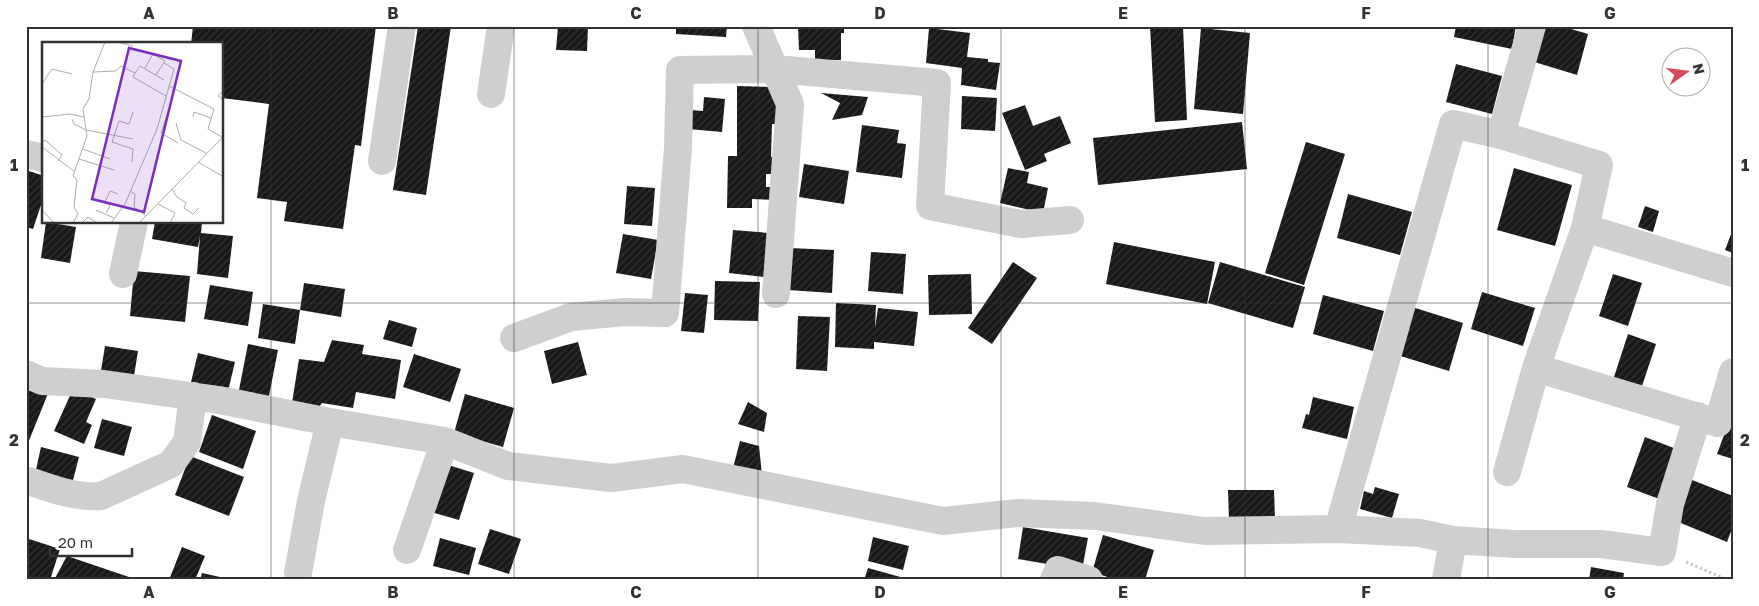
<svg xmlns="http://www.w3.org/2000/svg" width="1759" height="606" viewBox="0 0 1759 606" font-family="'Golos Text',sans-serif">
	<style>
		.building { fill: url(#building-hatch) }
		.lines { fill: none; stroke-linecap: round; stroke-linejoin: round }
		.path { stroke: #c9c9c9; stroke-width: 3; stroke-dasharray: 2.5 2.5; stroke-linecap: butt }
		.street { stroke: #cfcfcf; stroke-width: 28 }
		.grid { fill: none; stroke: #323232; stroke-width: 1; stroke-opacity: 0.55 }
		.inset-road { fill: none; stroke: #adadad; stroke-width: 1 }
		.view { fill: #7b2cbf; fill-opacity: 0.15; stroke: #7b2cbf; stroke-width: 2.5 }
		.inset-edge { fill: none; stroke: #323232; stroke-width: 2.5 }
		.neatline { fill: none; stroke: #323232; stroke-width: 2 }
		.grid-label { font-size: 16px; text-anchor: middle; font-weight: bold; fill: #323232 }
	</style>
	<defs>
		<pattern id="building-hatch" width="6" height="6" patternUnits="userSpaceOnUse" patternTransform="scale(1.25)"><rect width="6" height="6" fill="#191919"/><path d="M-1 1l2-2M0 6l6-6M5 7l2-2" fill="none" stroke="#323232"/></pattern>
	</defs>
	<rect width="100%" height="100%" fill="#fff"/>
	<path class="building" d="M193,26H376L361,146L355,145L343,229L284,221L287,202L257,198L269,104L222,98V44H191Z
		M418,26H451L426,195L393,190Z
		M558,26H588L587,51L556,50Z
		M676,26H727L726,37L676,34Z
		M798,26H844V33H841V60H815V50H799Z
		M1150,26H1183L1187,120L1155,122Z
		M1456,26H1516L1512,49L1454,37Z
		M1541,26H1561L1588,34L1577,75L1531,61Z
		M929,28L970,33L967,57L988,59V62L1000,63L996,90L961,85L962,68L926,63Z
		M1201,28L1250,33L1243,114L1194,109Z
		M1456,64L1502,76L1492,114L1446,102Z
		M737,86L775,87L781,124H772L771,157H778V174H766V187H778V200L752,199V208H727L728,156H737Z
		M821,93L868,97L862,115L832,120L840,103Z
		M962,96L997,98L995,131L961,129Z
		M704,97L725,99L722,132L688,129L690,110L703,111Z
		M1025,105L1033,126L1060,116L1071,143L1044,154L1047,161L1025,170L1002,113Z
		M1242,122L1247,169L1098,185L1093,138Z
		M862,125L899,130L897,143L906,144L902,178L856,172Z
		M1306,142L1345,154L1304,285L1265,273Z
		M804,164L849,171L844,204L799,197Z
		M1008,168L1029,172L1027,183L1048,188L1043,213L1000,203Z
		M1514,168L1572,185L1555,246L1497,230Z
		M26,170L44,176V196L33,229L26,227Z
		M627,186L655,188L652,226L624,224Z
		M1348,194L1412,212L1400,255L1337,238Z
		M1645,206L1659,211L1653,232L1638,227Z
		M46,222L76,227L70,263L41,258Z
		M155,222H202L201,233L233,236L228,278L197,274L200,236L198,247L152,239Z
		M1733,229V253L1725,250Z
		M733,230L769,233L765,277L729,273Z
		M623,234L658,240L651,279L616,273Z
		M1114,242L1215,262L1207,304L1106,284Z
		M790,248L834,250L832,293L788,290Z
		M871,252L906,254L903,294L868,291Z
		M1013,262L1037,278L992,344L968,328Z
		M1220,262L1305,287L1293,328L1208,303Z
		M134,271L190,276L185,322L130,316Z
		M971,274L972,314L929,315L928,275Z
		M1613,274L1642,283L1628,326L1599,316Z
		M715,281L760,282L758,321L714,320Z
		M304,283L345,289L341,317L300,310Z
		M210,285L253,292L248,326L204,319Z
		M1482,292L1535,308L1523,346L1471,329Z
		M685,293L708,295L704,333L681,331Z
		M1323,295L1384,311L1373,351L1313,334Z
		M836,303L876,305L875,328L878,308L918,312L914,346L874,342V349L835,347Z
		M263,304L300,310L295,344L258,338Z
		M1409,306L1463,323L1449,371L1394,354Z
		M798,316L830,317L827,371L796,369Z
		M389,320L417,328L412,347L383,339Z
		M1628,334L1656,344L1641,389L1613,380Z
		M332,340L364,345L362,354L401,360L395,399L356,392L353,408L322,403L316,411L291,409L299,359L324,362Z
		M578,342L587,375L552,384L544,351Z
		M248,344L278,350L268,401L238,395Z
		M105,346L138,351L133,382L100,377Z
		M198,353L235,362L228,391L191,382Z
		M414,354L461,369L450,402L403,387Z
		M26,382L49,391L26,448Z
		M73,389L96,399L86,422L92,425L84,444L54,431Z
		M465,394L514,408L503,447L454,433Z
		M1313,397L1354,407L1347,439L1302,428L1306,414L1309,415Z
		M748,402L767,413L764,432L738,424Z
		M1733,411V459L1717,454Z
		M212,415L256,431L243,469L199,452Z
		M102,419L132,427L124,456L94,448Z
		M1645,437L1679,450L1662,500L1627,487Z
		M740,441L759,446L762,475L733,468Z
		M41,447L79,457L72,484L35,474Z
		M190,456L244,477L229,516L175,495Z
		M445,464L474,473L459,520L431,512Z
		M1687,478L1733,496V526L1727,542L1671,519Z
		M1375,487L1399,494L1392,518L1360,509L1364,491L1373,494Z
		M1228,490H1274L1275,519L1229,520Z
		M1023,527L1088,538L1082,570L1018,559Z
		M490,529L521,539L509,574L478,564Z
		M1103,535L1154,550L1145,580H1117L1092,572Z
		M873,537L909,546L903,570L868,561Z
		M26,538L60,549L50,580H26Z
		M440,538L476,548L469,575L433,566Z
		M182,547L205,556L195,580H169Z
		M67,556L132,578V580H54Z
		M1591,567L1624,573L1623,580H1589Z
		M868,568L904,578V580H864Z
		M202,573L229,579V580H200Z"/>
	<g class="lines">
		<path class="path" d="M1686,562L1728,580"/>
		<path class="street" d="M756,26L790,104L776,294
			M491,94L501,26
			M1501,135L1599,165L1585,228L1536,368L1507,472
			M26,154L44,158
			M382,161L402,26
			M1585,228L1733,273
			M123,274L134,222
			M514,338L571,317L625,312L665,313L678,148L680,70L775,69L937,83L930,206L1021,224L1070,220
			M1536,368L1718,423L1733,372
			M26,374L42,381L104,384L219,400L330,422L445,441L508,466L611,478L683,469L943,521L1018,513L1095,516L1204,531L1338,529L1420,533L1453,540L1514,544H1601L1662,552L1670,504L1698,416
			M26,482L29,481C51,489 77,498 101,496L171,464L187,442L193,396
			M1338,529L1453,124L1501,135L1532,26
			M407,550L445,441
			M298,573L311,501L330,422
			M1054,580L1058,570L1089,580
			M1446,580L1453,540"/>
	</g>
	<path class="grid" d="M271,26V580M514,26V580M758,26V580M1001,26V580M1245,26V580M1488,26V580M26,303H1733"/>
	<g transform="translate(42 42)">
		<rect width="181" height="181" fill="#fff"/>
		<path class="inset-road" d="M75,0L91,4M103,26L111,12L123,19L114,33M51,30L74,29L79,24L93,31L91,35L124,54M93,31L98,24L122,38M0,42L10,27L30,32M127,44L172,67L166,87L180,95M182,48L176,54L182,58M125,73L119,91L136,101M0,75L28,72L42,75M151,75L152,70L169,76M30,77L32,82L44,88L91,97M134,81L139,98L164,111M0,101L3,98L20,113L16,119M0,105L32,129M41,107L68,117M37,117L72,128M90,120L91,107L70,100L77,79L87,82L91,70M156,120L182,135M130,147L135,155L144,161L142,166L151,172L157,166M88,149L93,152L92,165L104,174M116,162L133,171L128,181M0,168L12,181M54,168L72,176M64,171L68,164L63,160L68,149L76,152M31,181L36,172L32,165L35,138L31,134L45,94L41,67L47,57L51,30L63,0M40,181L46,175L55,181M69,181L83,162L115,87L132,27L122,21M97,181L182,94"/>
		<path class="view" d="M87,6L139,19L102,170L50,157Z"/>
		<rect width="181" height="181" class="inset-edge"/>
	</g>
	<rect width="1759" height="606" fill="none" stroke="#ffffff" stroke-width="55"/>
	<g transform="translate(1686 72) rotate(76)"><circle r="24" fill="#ffffff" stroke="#adadad"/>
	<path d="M0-4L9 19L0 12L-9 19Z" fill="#d34a59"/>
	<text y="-8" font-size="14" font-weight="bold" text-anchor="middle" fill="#323232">N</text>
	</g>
	<path d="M50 548v8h82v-8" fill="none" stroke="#323232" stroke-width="2.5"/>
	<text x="58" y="548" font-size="15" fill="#323232" stroke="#ffffff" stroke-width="4" paint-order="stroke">20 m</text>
	<rect x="28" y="28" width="1704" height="550" class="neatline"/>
	<g class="grid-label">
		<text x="149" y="19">A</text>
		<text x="393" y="19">B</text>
		<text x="636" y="19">C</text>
		<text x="880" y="19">D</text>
		<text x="1123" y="19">E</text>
		<text x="1366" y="19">F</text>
		<text x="1610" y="19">G</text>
		<text x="14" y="171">1</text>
		<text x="1745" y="171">1</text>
		<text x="14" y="446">2</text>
		<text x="1745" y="446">2</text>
		<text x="149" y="598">A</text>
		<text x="393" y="598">B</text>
		<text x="636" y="598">C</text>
		<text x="880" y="598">D</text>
		<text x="1123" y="598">E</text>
		<text x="1366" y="598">F</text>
		<text x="1610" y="598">G</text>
	</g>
</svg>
